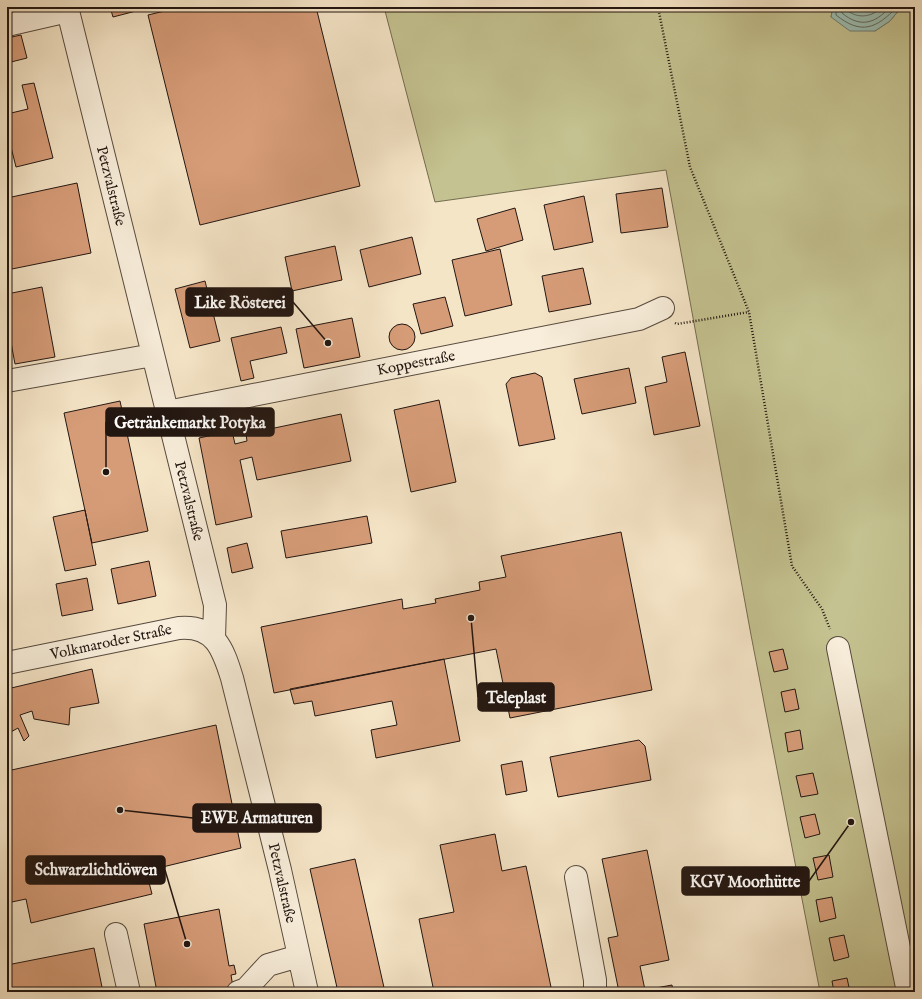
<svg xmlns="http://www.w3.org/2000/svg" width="922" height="999" viewBox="0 0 922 999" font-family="'IM FELL English',serif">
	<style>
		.green { fill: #c4c290; stroke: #736c50 }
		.water { fill: #9cbfb3; stroke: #6b7b72 }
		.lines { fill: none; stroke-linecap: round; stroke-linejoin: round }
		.shore { stroke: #5f6a62; stroke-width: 1 }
		.building { fill: #d69c78; stroke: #221611 }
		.minor-casing { stroke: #574a3e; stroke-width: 24 }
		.path { stroke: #221611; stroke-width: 2.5; stroke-dasharray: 1 2; stroke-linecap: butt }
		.minor { stroke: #f8eedb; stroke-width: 22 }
		.labels { text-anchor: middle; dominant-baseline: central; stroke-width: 3.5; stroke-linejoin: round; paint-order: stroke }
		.street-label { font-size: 15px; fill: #221611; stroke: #f8eedb }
		.leader { fill: none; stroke: #221611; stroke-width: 1.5 }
		.callout-dot { fill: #221611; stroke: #f8eedb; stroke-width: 1.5 }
		.callout { fill: #221611; stroke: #221611; stroke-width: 1.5 }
		.callout-label { font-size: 16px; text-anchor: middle; font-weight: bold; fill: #fff }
	</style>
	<rect width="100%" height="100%" fill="#f5e5c7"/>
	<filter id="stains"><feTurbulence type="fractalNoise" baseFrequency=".005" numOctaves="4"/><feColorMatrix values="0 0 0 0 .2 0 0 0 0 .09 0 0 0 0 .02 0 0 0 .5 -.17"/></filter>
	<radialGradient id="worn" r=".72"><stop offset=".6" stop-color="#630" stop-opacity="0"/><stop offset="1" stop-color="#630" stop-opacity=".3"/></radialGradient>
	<path class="green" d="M384,7H833L831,17L875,31L890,21L899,10L915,7V992H820L751,635L666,170L435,202Z"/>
	<path class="water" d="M833,7H912L899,10L890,21L875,31H850L831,17Z"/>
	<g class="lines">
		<path class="shore" d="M836,7V15C861,35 876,29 897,7
			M841,7L842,13C860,28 875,24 890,7
			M847,7L848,11C859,19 872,17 882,7"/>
	</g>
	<path class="building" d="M7,7H28L29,9L7,15Z
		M110,7H135L136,11L113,17Z
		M181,7H316L360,186L200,225L148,15Z
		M21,35L27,58L7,63V38Z
		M34,83L53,158L16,167L11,147L7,148V114L28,109L22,85Z
		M77,183L91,253L7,270V198Z
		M662,188L668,227L621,233L616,194Z
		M584,196L593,242L554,250L544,205Z
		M515,208L523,240L486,251L477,219Z
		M412,237L421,274L369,287L360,250Z
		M335,246L342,280L292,291L285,257Z
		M500,249L512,305L465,316L452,260Z
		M583,268L591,304L549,312L542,276Z
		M205,281L220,341L190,348L175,289Z
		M42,287L55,357L15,364L7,321V294Z
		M445,297L453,326L421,334L413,304Z
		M352,318L360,357L304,368L296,329Z
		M389 337a13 13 0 1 1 26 0a13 13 0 1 1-26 0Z
		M281,327L287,353L250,361L254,378L241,381L231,338Z
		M685,352L700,426L654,435L645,387L667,382L662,357Z
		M629,368L636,403L582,414L574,379Z
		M535,373L542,377L555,439L519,446L506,384L511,378Z
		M439,400L456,482L411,492L394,410Z
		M120,401L148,531L92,543L64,413Z
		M341,414L351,461L257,480L252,457L240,460L252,517L216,525L199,438L232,431L235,444L247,441L246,434Z
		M85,510L96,565L65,571L53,517Z
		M367,516L372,543L286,558L281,531Z
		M621,532L652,690L510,718L496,649L274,693L261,627L402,599L403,609L436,603L435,599L480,590L479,582L506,577L501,556Z
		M247,543L253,568L232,573L227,548Z
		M149,561L156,596L118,604L111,569Z
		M87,578L93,610L62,616L56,584Z
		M783,649L788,669L774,672L769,652Z
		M444,659L460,741L376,758L371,730L397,725L392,701L315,716L312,701L294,704L290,689Z
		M92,669L99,703L70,708L69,725L34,719L32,711L20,715L29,736L24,741L18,728L7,734V689Z
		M795,689L799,709L785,712L781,692Z
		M216,725L241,848L146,871L152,894L31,923L26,899L7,903V771Z
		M800,730L803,749L788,752L785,733Z
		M639,740L645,746L651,780L558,797L550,757Z
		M522,761L527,791L506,795L501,765Z
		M813,773L818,794L801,797L796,776Z
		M815,814L820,834L805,838L800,817Z
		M495,834L502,871L526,866L552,992H434L419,919L454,912L440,845Z
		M647,850L669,960L640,966L645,990L672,985L673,992H619L608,938L618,936L602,859Z
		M829,855L833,877L818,880L813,858Z
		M355,859L385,992H338L310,869Z
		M832,897L836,918L820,922L816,900Z
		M219,909L229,966L234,965L236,974L231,975L233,987L206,992H157L144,924Z
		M844,935L849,957L834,961L829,938Z
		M94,948L103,992H7V965Z
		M847,978L850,992H834L832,981Z"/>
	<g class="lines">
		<g class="minor-casing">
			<path id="minor" d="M67,7L215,605L214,638
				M7,25L68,11
				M7,381L153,355
				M167,412L639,319L663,308
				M838,648L908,992
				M7,663L179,628C215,625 223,649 232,678L280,870L307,992
				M576,877L595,980V992
				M116,934L129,992
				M238,992L246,989L268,965L299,956"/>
		</g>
		<path class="path" d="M658,7L690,167L749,312L792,566L822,609L830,629
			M675,323L677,324L749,312"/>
		<use href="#minor" class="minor"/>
	</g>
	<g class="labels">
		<g class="street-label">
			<text transform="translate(111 186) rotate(76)">Petzvalstraße</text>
			<text transform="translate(416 363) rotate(-11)">Koppestraße</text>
			<text transform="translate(189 501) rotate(76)">Petzvalstraße</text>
			<text transform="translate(111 642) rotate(-12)">Volkmaroder Straße</text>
			<text transform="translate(282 883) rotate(77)">Petzvalstraße</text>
		</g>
	</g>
	<path class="leader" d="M328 343L293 302M106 472L106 422M471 618L478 697M120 810L193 818M187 944L165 870M851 822L809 881"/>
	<g class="callout-dot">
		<circle cx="328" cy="343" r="4"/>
		<circle cx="106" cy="472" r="4"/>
		<circle cx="471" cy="618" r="4"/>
		<circle cx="120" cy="810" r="4"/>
		<circle cx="187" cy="944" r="4"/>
		<circle cx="851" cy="822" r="4"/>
	</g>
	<g class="callout">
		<rect x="186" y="288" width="107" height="28" rx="4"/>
		<rect x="106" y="408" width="168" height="28" rx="4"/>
		<rect x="478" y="683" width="76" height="28" rx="4"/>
		<rect x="193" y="804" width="128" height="28" rx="4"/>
		<rect x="26" y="856" width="139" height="28" rx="4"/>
		<rect x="682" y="867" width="127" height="28" rx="4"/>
	</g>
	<g class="callout-label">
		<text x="240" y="308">Like Rösterei</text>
		<text x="190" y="428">Getränkemarkt Potyka</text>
		<text x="516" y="703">Teleplast</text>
		<text x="257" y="823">EWE Armaturen</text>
		<text x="96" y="875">Schwarzlichtlöwen</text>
		<text x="745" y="887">KGV Moorhütte</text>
	</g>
	<rect width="922" height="999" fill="none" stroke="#f5e5c7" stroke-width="24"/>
	<rect x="8" y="8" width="906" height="983" fill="none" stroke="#221611" stroke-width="2"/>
	<rect x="12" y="12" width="898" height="975" fill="none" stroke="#221611"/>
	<rect width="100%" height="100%" filter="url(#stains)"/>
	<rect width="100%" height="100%" fill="url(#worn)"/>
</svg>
